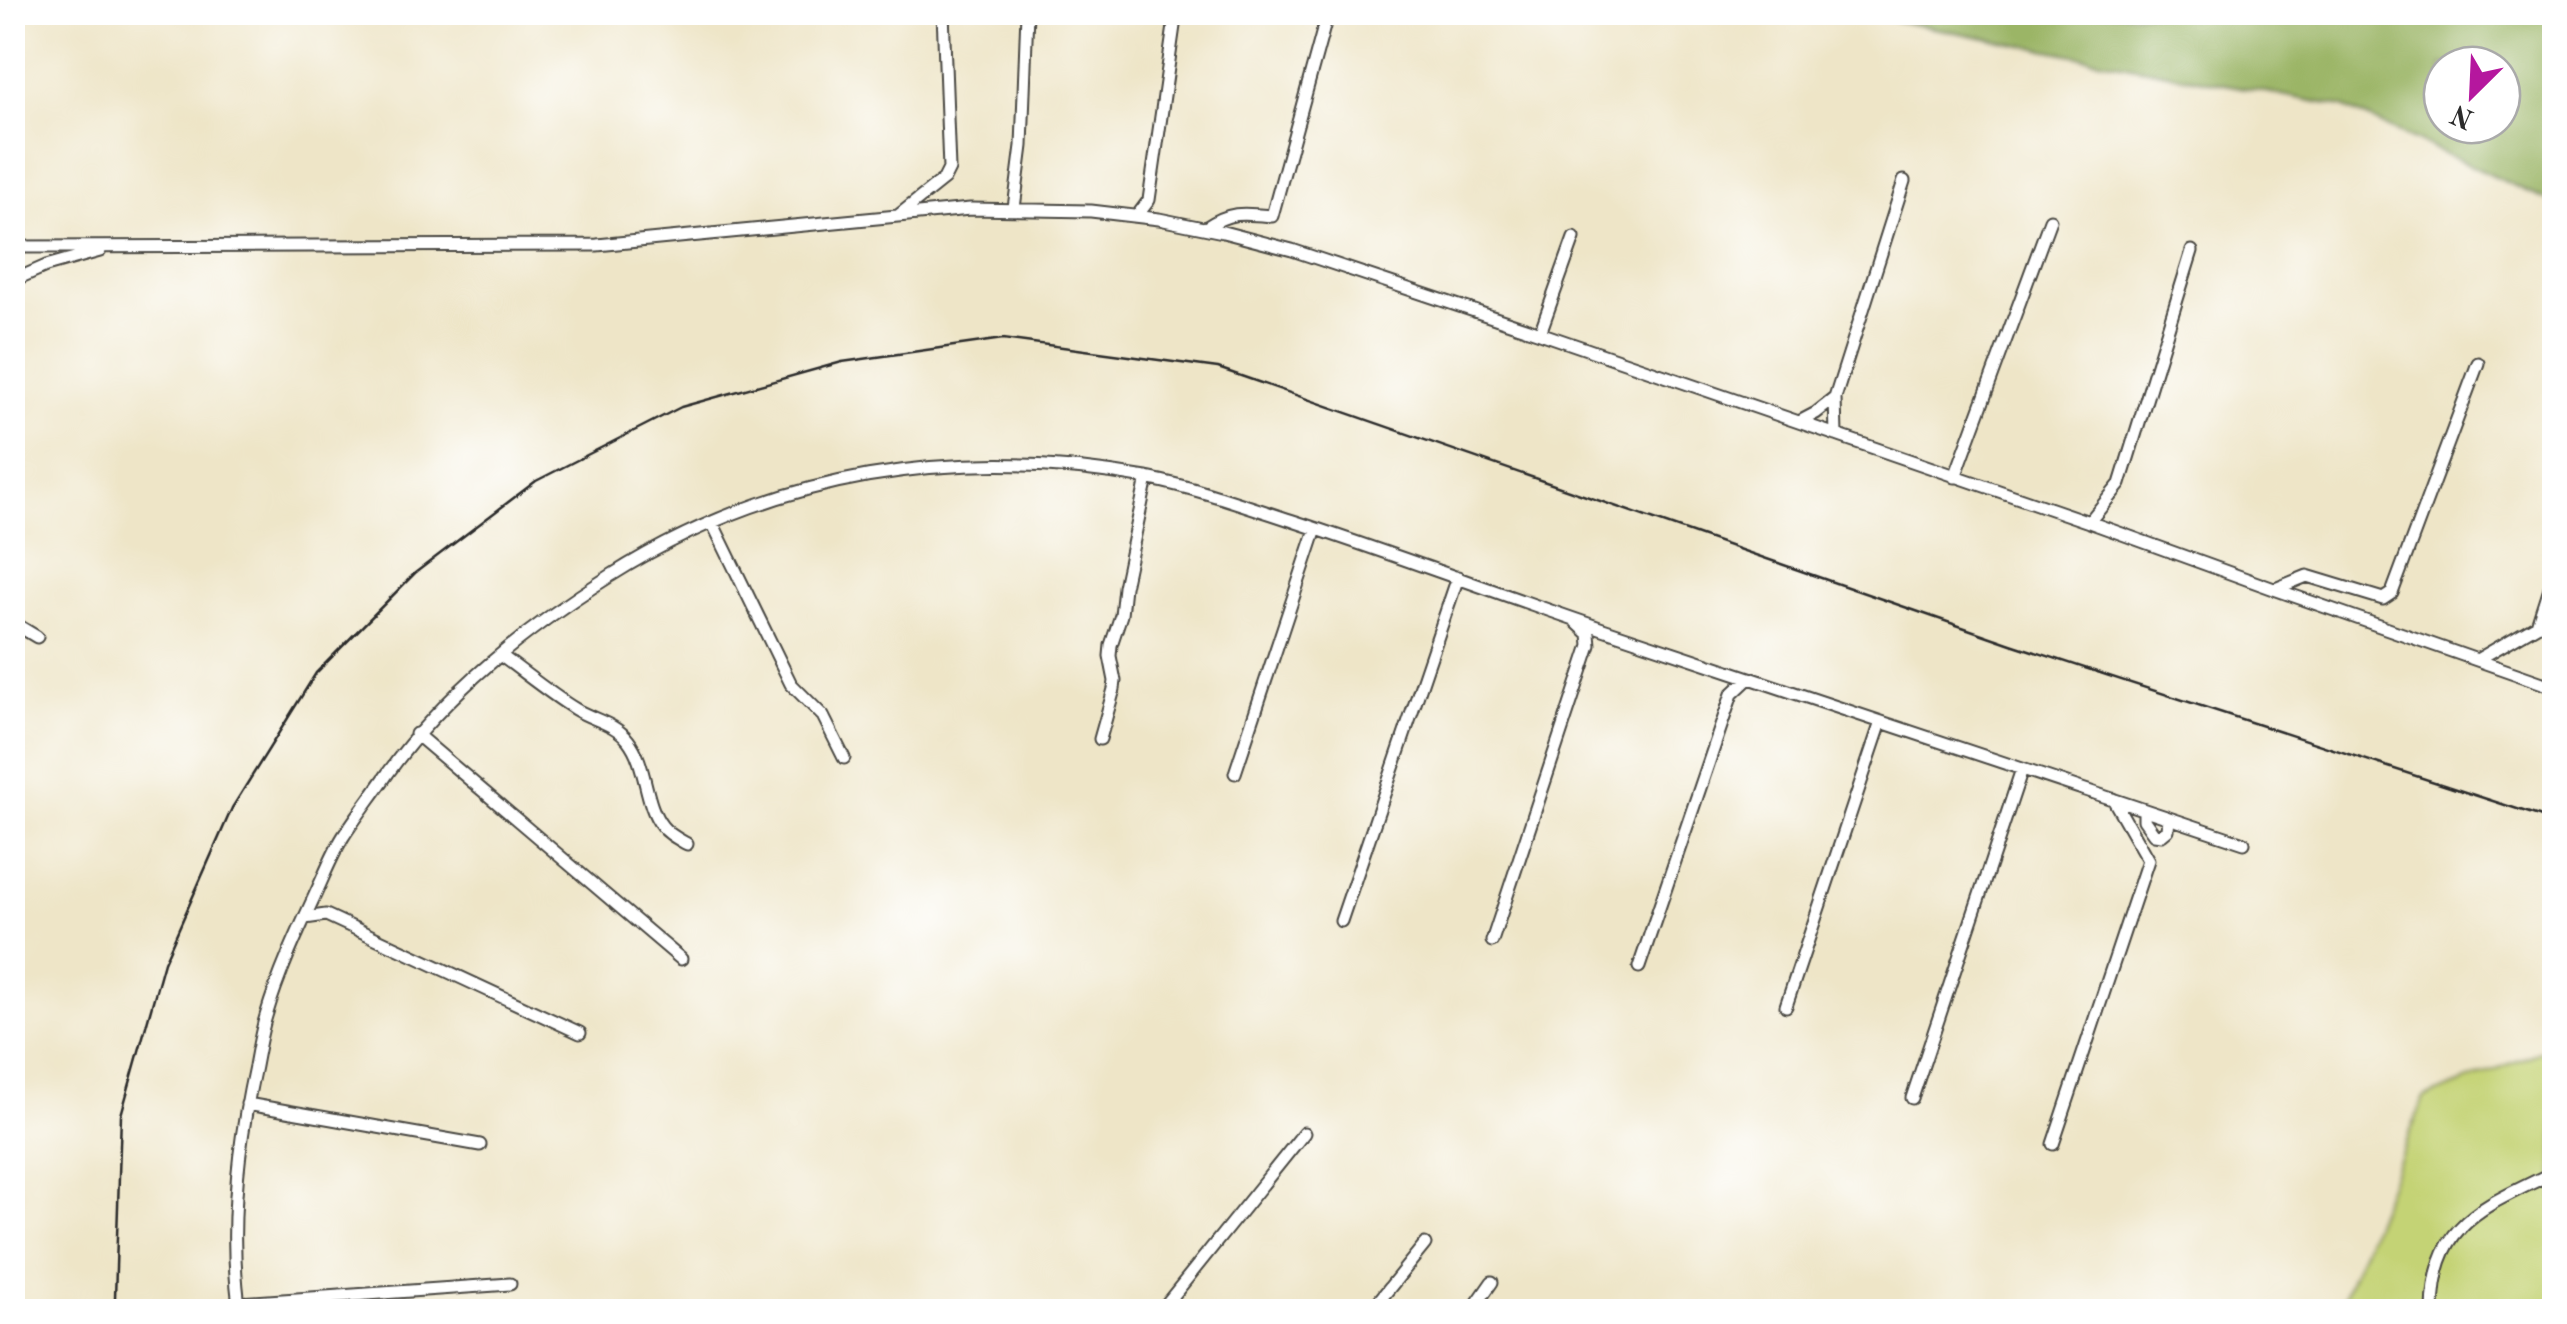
<svg xmlns="http://www.w3.org/2000/svg" width="2567" height="1324" viewBox="0 0 2567 1324" font-family="'Old Standard TT',serif">
	<style>
		.green { fill: #c4d375; stroke: #787f50; stroke-width: 2.5 }
		.forest { fill: #9bb566; stroke: #637048; stroke-width: 2.5; fill-rule: evenodd }
		.lines { fill: none; stroke-linecap: round; stroke-linejoin: round }
		.minor-casing { stroke: #484742; stroke-width: 15 }
		.minor { stroke: #fff; stroke-width: 11 }
		.rail { stroke: #2b2b2b; stroke-width: 2.5 }
	</style>
	<rect width="100%" height="100%" fill="#fff"/>
	<filter id="ink" filterUnits="userSpaceOnUse"><feTurbulence type="fractalNoise" baseFrequency=".01" numOctaves="2"/><feDisplacementMap in="SourceGraphic" scale="20" xChannelSelector="R" yChannelSelector="G"/><feConvolveMatrix kernelMatrix="1 2 1 2 8 2 1 2 1" color-interpolation-filters="sRGB"/></filter>
	<filter id="wash" filterUnits="userSpaceOnUse"><feTurbulence type="fractalNoise" baseFrequency=".0048" numOctaves="4" result="noise"/><feDisplacementMap in="SourceGraphic" scale="40" xChannelSelector="R" yChannelSelector="G"/><feGaussianBlur stdDeviation="2.25" result="paint"/><feColorMatrix in="noise" values="0 0 0 0 0 0 0 0 0 0 0 0 0 0 0 0 0 1.4 0 .05"/><feComposite in="paint" operator="in"/></filter>
	<g filter="url(#wash)">
		<rect width="100%" height="100%" fill="#eee5c7"/>
		<path class="green" d="M2554,1046V1311L2338,1312L2424,1098Z"/>
		<path class="forest" d="M1856,13H2554V204L2343,107ZM2442,65H2502V125H2442Z"/>
	</g>
	<g filter="url(#ink)">
		<g class="lines">
			<g class="minor-casing">
				<path id="minor" d="M1014,208L1022,146L1027,12
					M899,215L944,179L949,169L943,12
					M1137,216L1149,200L1176,12
					M1205,228C1230,211 1243,213 1272,216L1328,12
					M12,247L597,245L970,209L1091,211L1159,219L1223,232L1292,250L1540,333L2089,522L2274,589L2554,687
					M12,281L46,266L100,251
					M1540,333L1574,238
					M1799,422L1816,413L1835,398
					M1836,435L1835,398L1904,181
					M1955,477L2050,220
					M712,522L791,684L823,716L844,758
					M2089,522L2120,484L2192,251
					M2275,589L2307,576L2383,599L2392,593L2478,363
					M12,622L37,637
					M500,655C525,673 549,693 575,709C593,720 615,723 628,740C647,764 644,804 662,826C668,834 678,839 687,844
					M2477,660L2537,625L2554,572
					M416,734L681,959
					M1100,739L1114,689L1115,681L1110,656L1111,645L1121,615L1124,587L1147,478
					M1235,773L1316,529
					M2144,810V820L2154,834L2162,835L2168,830L2169,818
					M305,918L326,915L580,1033
					M1341,921L1458,577
					M1492,941L1590,645L1589,634L1576,622
					M1639,967L1732,694L1749,678
					M1786,1006L1881,722
					M1912,1098L2022,769
					M247,1104L480,1145
					M2053,1144L2148,860L2113,799
					M238,1303L510,1284
					M240,1312C228,1233 238,1144 255,1066C258,1050 261,1032 266,1016C278,975 297,934 315,895C324,876 332,855 343,837C357,815 374,794 388,773C446,692 526,629 610,576C772,473 959,444 1146,478C1197,488 1247,506 1296,522C1399,556 1500,594 1603,629C1816,701 2030,772 2244,843
					M1160,1312L1304,1133
					M1370,1312L1425,1244
					M1471,1312L1492,1282
					M2433,1312C2434,1220 2483,1208 2554,1172"/>
			</g>
			<use href="#minor" class="minor"/>
			<path class="rail" d="M118,1312L115,1298L121,1115L164,962L232,808L316,673L415,573L536,481L681,407L842,362L1003,339L1218,368L2011,644L2554,821"/>
		</g>
	</g>
	<rect width="2567" height="1324" fill="none" stroke="#fff" stroke-width="50"/>
	<g transform="translate(2472 95) rotate(204)"><circle r="48" fill="#ffffff" stroke="#aaaaaa" stroke-width="2.5"/>
	<path d="M0-8L18 38L0 25L-18 38Z" fill="#b5179e"/>
	<text y="-15" font-size="28" font-weight="bold" text-anchor="middle" fill="#2b2b2b">N</text>
	</g>
</svg>
